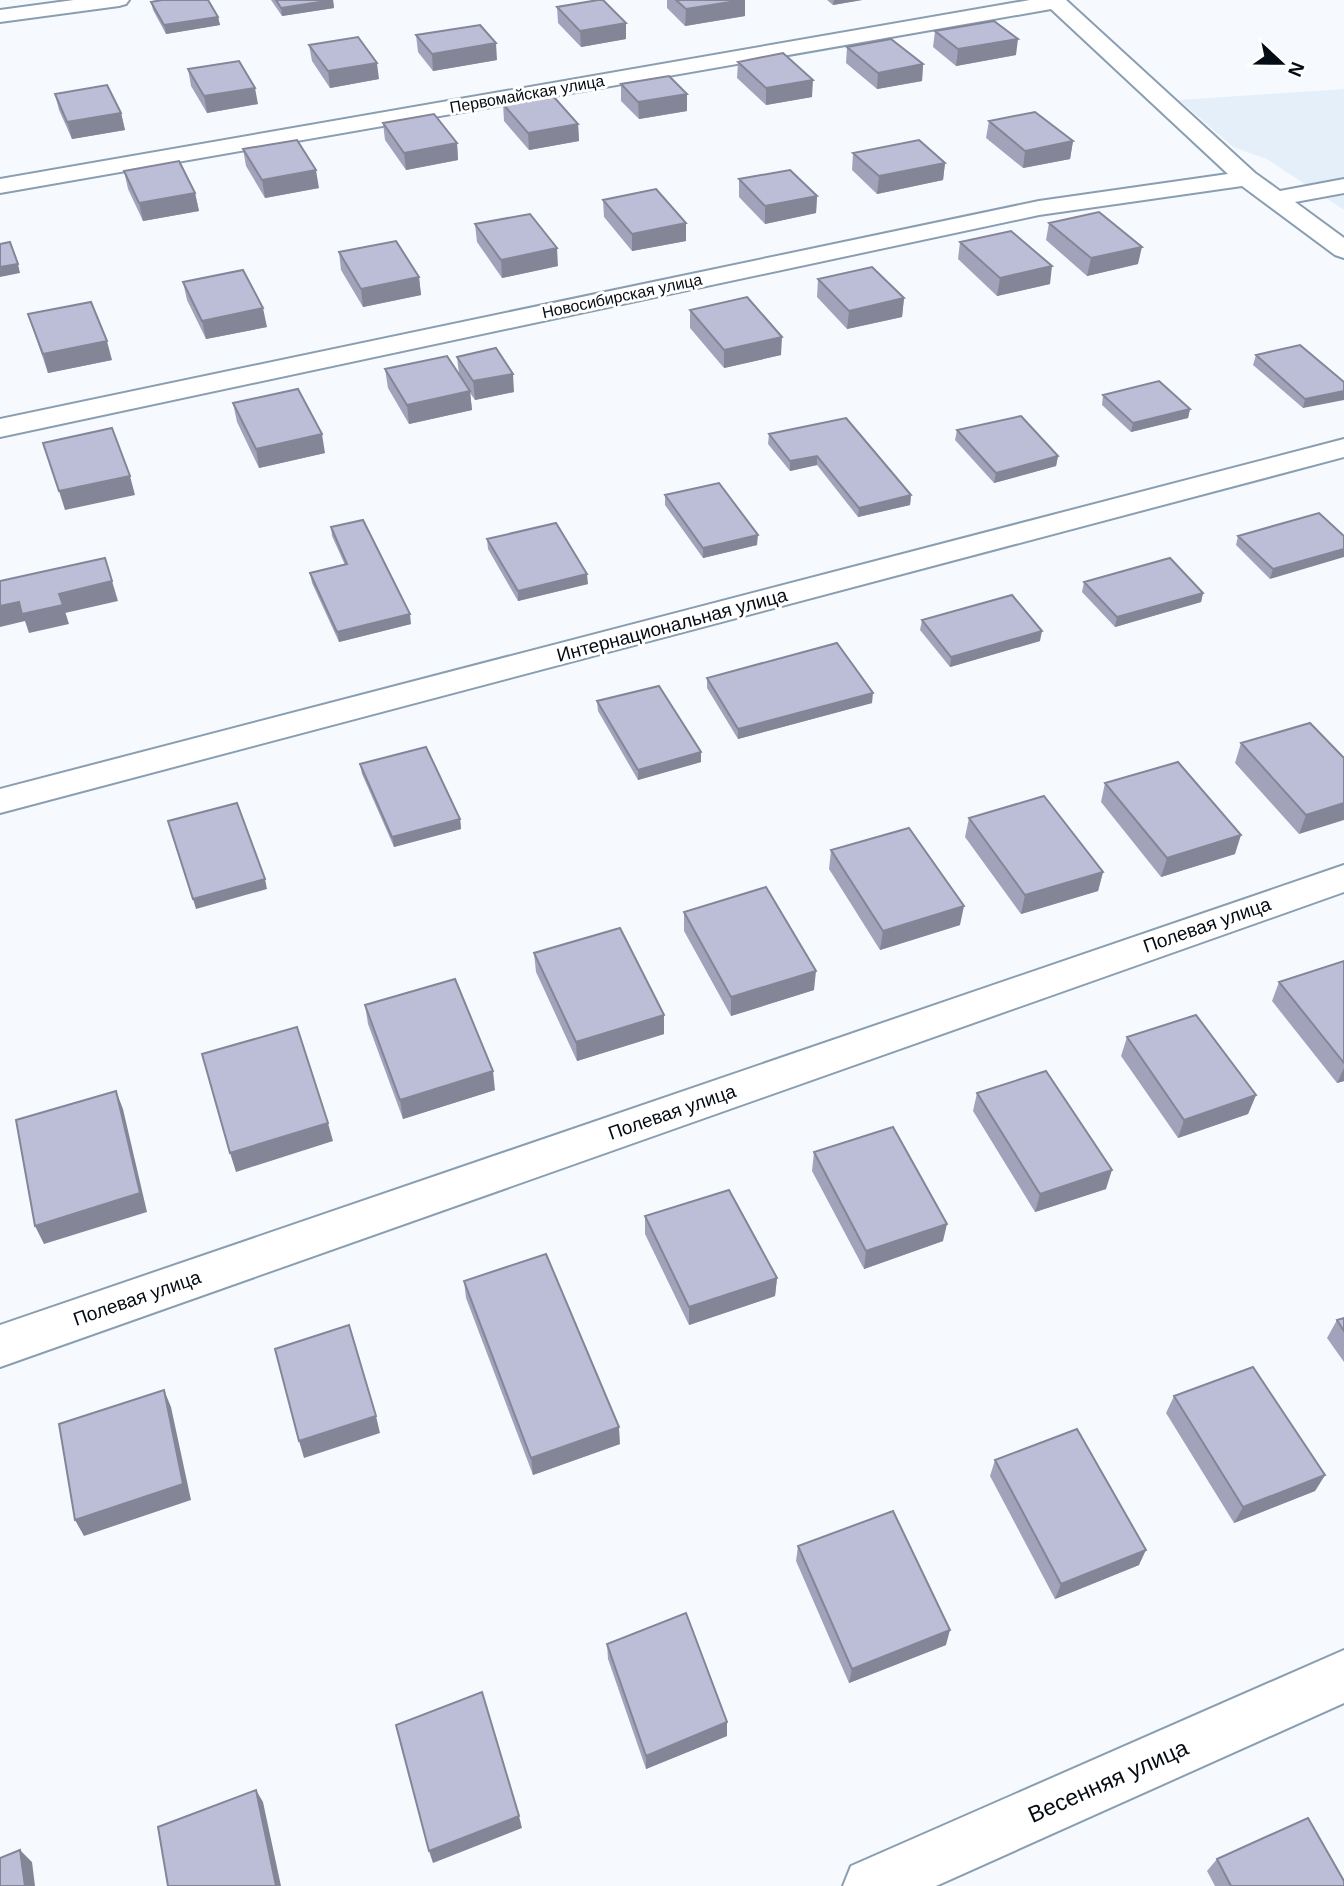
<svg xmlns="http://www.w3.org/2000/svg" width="1344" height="1886" viewBox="0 0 1344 1886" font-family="Helvetica,sans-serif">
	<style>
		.built { fill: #e4effa }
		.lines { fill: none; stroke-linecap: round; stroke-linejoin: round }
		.minor-casing { stroke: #8a9eb1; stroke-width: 4 }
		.minor { fill: #fff; fill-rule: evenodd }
		.wall { fill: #a2a3ba }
		.shaded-wall { fill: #848597 }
		.building { fill: #bcbed8; stroke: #848597; stroke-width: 2 }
		.labels { text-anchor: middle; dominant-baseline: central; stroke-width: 6; stroke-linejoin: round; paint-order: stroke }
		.far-street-label { font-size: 16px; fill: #060c13; stroke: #fff }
		.street-label { font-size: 19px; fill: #060c13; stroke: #fff }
		.near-street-label { font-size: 23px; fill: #060c13; stroke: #fff }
	</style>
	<rect width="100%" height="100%" fill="#f6faff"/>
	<path class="built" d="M1344,89V210L1267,159L1233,147L1179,100Z"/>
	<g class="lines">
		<g class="minor-casing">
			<path id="minor" d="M74,0H129L126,4L119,6L0,22V10Z
				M1030,0H1066L1255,173L1280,191L1344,179V193L1295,202L1344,238V258L1335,255L1242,186L1039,215L0,437V419L1039,201L1228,174L1051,9L0,193V179Z
				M1344,439V457L0,813V789Z
				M1344,865V892L0,1367V1325Z
				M1344,1650V1703L936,1886H843L851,1866Z"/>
		</g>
		<use href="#minor" class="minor"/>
	</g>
	<path class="wall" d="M271,0H333L334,8L282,16Z
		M667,0H745V16L685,26L667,8Z
		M827,0H862L833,5Z
		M151,2L218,17L220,25L166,34L153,10Z
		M557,7L626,23V39L581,47L558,23Z
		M935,31L1016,55L956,66L933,47Z
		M416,35L497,60L433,71L418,52Z
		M309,45L379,79L330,88L312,61Z
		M847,47L923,64L922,81L877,89L846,63Z
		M738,62L812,97L766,105L737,78Z
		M188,69L258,104L207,113L191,86Z
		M621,84L687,111L639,119L621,101Z
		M55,94L121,113L125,130L72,139L59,110Z
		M503,104L578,124L579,141L529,150L504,121Z
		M989,121L1073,141L1070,159L1023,168L986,138Z
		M383,123L457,143L458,160L406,170L385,140Z
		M243,149L319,188L265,198L246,166Z
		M853,153L945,163L943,180L877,194L852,170Z
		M124,171L195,193L199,211L143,221L128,189Z
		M739,179L817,196L816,213L765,224L739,197Z
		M603,200L686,241L632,251L604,217Z
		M1049,223L1138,264L1087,276L1046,240Z
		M475,224L558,266L502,278L477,242Z
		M960,242L1050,284L997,296L958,259Z
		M339,252L419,277L421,295L363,307L341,270Z
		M818,279L904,298L902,317L847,329L817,297Z
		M183,282L267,327L206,339L187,300Z
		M690,310L781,355L724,368L690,328Z
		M28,314L112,360L48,373Z
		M1256,355L1344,382L1303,408L1253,365Z
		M457,357L514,392L475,400L470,393L472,410L409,424L388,388L385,369L459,374Z
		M1103,395L1190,409L1188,418L1131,432L1102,405Z
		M233,403L325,453L259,468L237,422Z
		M957,430L1058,456L1056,466L994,483L955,440Z
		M769,434L911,495L910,505L858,517L817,465L790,471L768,444Z
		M665,495L757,545L703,558L665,505Z
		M1319,513L1270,579L1236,545L1238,536Z
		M331,527L411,624L339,642L312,583L310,573L345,565L332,536Z
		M487,539L588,584L518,601L488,549Z
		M1084,582L1203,593L1201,602L1115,627L1082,592Z
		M922,620L1040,641L950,667L920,630Z
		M707,678L872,703L738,739L707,688Z
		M597,701L701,762L638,780L598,711Z
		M1241,743L1344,758L1299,834L1235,763Z
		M360,764L460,819L461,829L394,847L362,774Z
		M1105,783L1235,854L1161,877L1101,802Z
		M969,818L1103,872L1098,891L1021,914L965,837Z
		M831,850L960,925L880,950L829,869Z
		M684,912L814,990L731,1016L684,931Z
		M534,953L664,1015V1034L577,1061L536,972Z
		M1344,961V1081L1337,1083L1272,1001L1279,982Z
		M365,1005L495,1090L403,1119L368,1024Z
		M1127,1037L1256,1095L1248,1114L1178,1138L1121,1056Z
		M977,1093L1106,1189L1035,1212L973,1111Z
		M814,1152L943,1241L864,1269L812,1171Z
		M645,1216L777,1278L775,1296L689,1325L645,1234Z
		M464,1281L620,1444L533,1475L466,1298Z
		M1344,1318V1362L1327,1338L1337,1320Z
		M1174,1396L1325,1475L1315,1491L1234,1523L1166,1413Z
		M995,1460L1139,1565L1055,1599L990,1476Z
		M798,1546L946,1645L849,1683L796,1561Z
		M607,1644L727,1736L646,1769L608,1659Z
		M1217,1859L1344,1886H1215L1207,1871Z"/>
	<path class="shaded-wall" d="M333,0L334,8L282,16L281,8Z
		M745,0V16L685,26L686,9Z
		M834,0H862L833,5Z
		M218,17L220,25L166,34L164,25Z
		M626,23V39L581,47L580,31Z
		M1018,39L1016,55L956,66L958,49Z
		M496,43L497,60L433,71L432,54Z
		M377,63L379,79L330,88L328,71Z
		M923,64L922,81L877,89L878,73Z
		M813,80L812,97L766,105V88Z
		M255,88L258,104L207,113L204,96Z
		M687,94V111L639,119L638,102Z
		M121,113L125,130L72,139L67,122Z
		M578,124L579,141L529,150L528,133Z
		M1073,141L1070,159L1023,168L1025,151Z
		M457,143L458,160L406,170L404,153Z
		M945,163L943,180L877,194L879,176Z
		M316,170L319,188L265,198L262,180Z
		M195,193L199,211L143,221L139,203Z
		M817,196L816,213L765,224V206Z
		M686,223V241L632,251V234Z
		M1142,247L1138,264L1087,276L1091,258Z
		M557,248L558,266L502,278L501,260Z
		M18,264L20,273L0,277V267Z
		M1052,266L1050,284L997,296L1000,278Z
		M419,277L421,295L363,307L361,289Z
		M904,298L902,317L847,329L849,311Z
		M263,308L267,327L206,339L202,321Z
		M782,337L781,355L724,368V350Z
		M107,341L112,360L48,373L43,354Z
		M513,374L514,392L475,400L473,381Z
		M470,391L472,410L409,424L407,405Z
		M1344,391V400L1303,408L1305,399Z
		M1190,409L1188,418L1131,432L1133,423Z
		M322,434L325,453L259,468L256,449Z
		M817,456V465L790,471V461Z
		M1058,456L1056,466L994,483L996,473Z
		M130,476L135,495L65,510L59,491Z
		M911,495L910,505L858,517L859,508Z
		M758,535L757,545L703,558V548Z
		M1344,549V557L1270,579L1273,569Z
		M587,574L588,584L518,601V591Z
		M112,581L118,601L65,613L59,594Z
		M1203,593L1201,602L1115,627L1117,617Z
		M19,602L63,605L69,624L29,633L25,621L0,627V606Z
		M410,614L411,624L339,642L337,632Z
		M1042,631L1040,641L950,667L951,657Z
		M873,693L872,703L738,739V729Z
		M701,752V762L638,780V770Z
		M1344,803V820L1299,834L1306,815Z
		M460,819L461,829L394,847L392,837Z
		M1241,835L1235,854L1161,877L1167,858Z
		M1103,872L1098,891L1021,914L1025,895Z
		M265,879L267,889L196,909L193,899Z
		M964,906L960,925L880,950L883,931Z
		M816,971L814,990L731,1016V997Z
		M664,1015V1034L577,1061L576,1042Z
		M1344,1068V1081L1337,1083Z
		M493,1071L495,1090L403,1119L400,1100Z
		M116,1091L123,1109L147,1212L44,1244L35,1226Z
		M1256,1095L1248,1114L1178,1138L1184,1120Z
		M328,1123L333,1141L236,1172L230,1153Z
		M1112,1170L1106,1189L1035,1212L1040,1194Z
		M947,1224L943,1241L864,1269L866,1251Z
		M777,1278L775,1296L689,1325V1307Z
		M164,1390L171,1407L191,1500L84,1536L75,1520Z
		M376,1416L380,1433L304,1458L299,1441Z
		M619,1427L620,1444L533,1475L531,1458Z
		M1325,1475L1315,1491L1234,1523L1243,1507Z
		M1146,1550L1139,1565L1055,1599L1061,1584Z
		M950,1630L946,1645L849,1683L852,1669Z
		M727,1722V1736L646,1769V1756Z
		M256,1790L263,1802L281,1886H276Z
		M519,1816L522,1828L433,1863L429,1851Z
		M20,1850L32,1862L35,1886H25Z"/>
	<path class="building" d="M162,0H208L218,17L164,25L151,2Z
		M276,0H333L281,8Z
		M598,0H603L626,23L580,31L557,7Z
		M676,0H743L686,9Z
		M994,21L1018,39L958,49L935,31Z
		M480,25L496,43L432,54L416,35Z
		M358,37L377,63L328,71L309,45Z
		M891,39L923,64L878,73L847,47Z
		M783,53L813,80L766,88L738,62Z
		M239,61L255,88L204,96L188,69Z
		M669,76L687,94L638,102L621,84Z
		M107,85L121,113L67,122L55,94Z
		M553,96L578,124L528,133L503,104Z
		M1035,112L1073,141L1025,151L989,121Z
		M434,114L457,143L404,153L383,123Z
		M297,140L316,170L262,180L243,149Z
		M919,140L945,163L879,176L853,153Z
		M179,161L195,193L139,203L124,171Z
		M790,170L817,196L765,206L739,179Z
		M656,189L686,223L632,234L603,200Z
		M1099,212L1142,247L1091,258L1049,223Z
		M530,214L557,248L501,260L475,224Z
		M1011,231L1052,266L1000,278L960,242Z
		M396,241L419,277L361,289L339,252Z
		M10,242L18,264L0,267V244Z
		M872,267L904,298L849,311L818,279Z
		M243,270L263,308L202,321L183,282Z
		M747,297L782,337L724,350L690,310Z
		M91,302L107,341L43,354L28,314Z
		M1300,345L1344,382V391L1305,399L1256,355Z
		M496,348L513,374L473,381L457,357Z
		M447,356L470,391L407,405L385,369Z
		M1159,381L1190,409L1133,423L1103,395Z
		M298,389L322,434L256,449L233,403Z
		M1021,416L1058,456L996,473L957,430Z
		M846,418L911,495L859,508L817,456L790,461L769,434Z
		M112,428L130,476L59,491L43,443Z
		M719,483L758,535L703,548L665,495Z
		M1319,513L1344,536V549L1273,569L1238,536Z
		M363,520L410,614L337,632L310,573L347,564L331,527Z
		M556,523L587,574L518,591L487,539Z
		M105,558L112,581L59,594L63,605L22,614L19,602L0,606V581Z
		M1170,558L1203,593L1117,617L1084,582Z
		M1012,595L1042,631L951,657L922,620Z
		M837,643L873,693L738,729L707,678Z
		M659,686L701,752L638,770L597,701Z
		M1310,723L1344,758V803L1306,815L1241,743Z
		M426,747L460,819L392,837L360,764Z
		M1178,762L1241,835L1167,858L1105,783Z
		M1044,796L1103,872L1025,895L969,818Z
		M237,803L265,879L193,899L168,821Z
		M909,828L964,906L883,931L831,850Z
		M766,887L816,971L731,997L684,912Z
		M620,928L664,1015L576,1042L534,953Z
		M1344,961V1063L1279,982Z
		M455,979L493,1071L400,1100L365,1005Z
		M1196,1015L1256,1095L1184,1120L1127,1037Z
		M297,1027L328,1123L230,1153L202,1054Z
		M1046,1071L1112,1170L1040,1194L977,1093Z
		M116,1091L140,1193L35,1226L16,1120Z
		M893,1127L947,1224L866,1251L814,1152Z
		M729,1190L777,1278L689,1307L645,1216Z
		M546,1254L619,1427L531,1458L464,1281Z
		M1344,1318V1331L1337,1320Z
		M349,1325L376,1416L299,1441L275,1349Z
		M1253,1367L1325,1475L1243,1507L1174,1396Z
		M164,1390L183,1484L75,1520L59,1424Z
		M1077,1429L1146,1550L1061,1584L995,1460Z
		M893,1511L950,1630L852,1669L798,1546Z
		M686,1613L727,1722L646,1756L607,1644Z
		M482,1692L519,1816L429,1851L396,1725Z
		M256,1790L276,1886H168L158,1827Z
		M1308,1818L1344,1881V1886H1231L1217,1859Z
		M20,1850L25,1886H0V1858Z"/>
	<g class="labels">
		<g class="far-street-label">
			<text transform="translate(527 94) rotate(-10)">Первомайская улица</text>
			<text transform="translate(622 296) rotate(-12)">Новосибирская улица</text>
		</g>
		<g class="street-label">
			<text transform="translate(672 625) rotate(-15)">Интернациональная улица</text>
			<text transform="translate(1207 925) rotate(-19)">Полевая улица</text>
			<text transform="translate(672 1112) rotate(-19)">Полевая улица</text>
			<text transform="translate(137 1298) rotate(-19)">Полевая улица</text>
		</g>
		<g class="near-street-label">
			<text transform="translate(1108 1781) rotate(-24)">Весенняя улица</text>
		</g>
	</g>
	<g transform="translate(1281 63) rotate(112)" stroke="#ffffff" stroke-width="5" paint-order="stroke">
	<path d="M0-5L12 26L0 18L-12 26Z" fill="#060c13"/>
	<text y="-10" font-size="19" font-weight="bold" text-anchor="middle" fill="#060c13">N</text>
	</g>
</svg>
